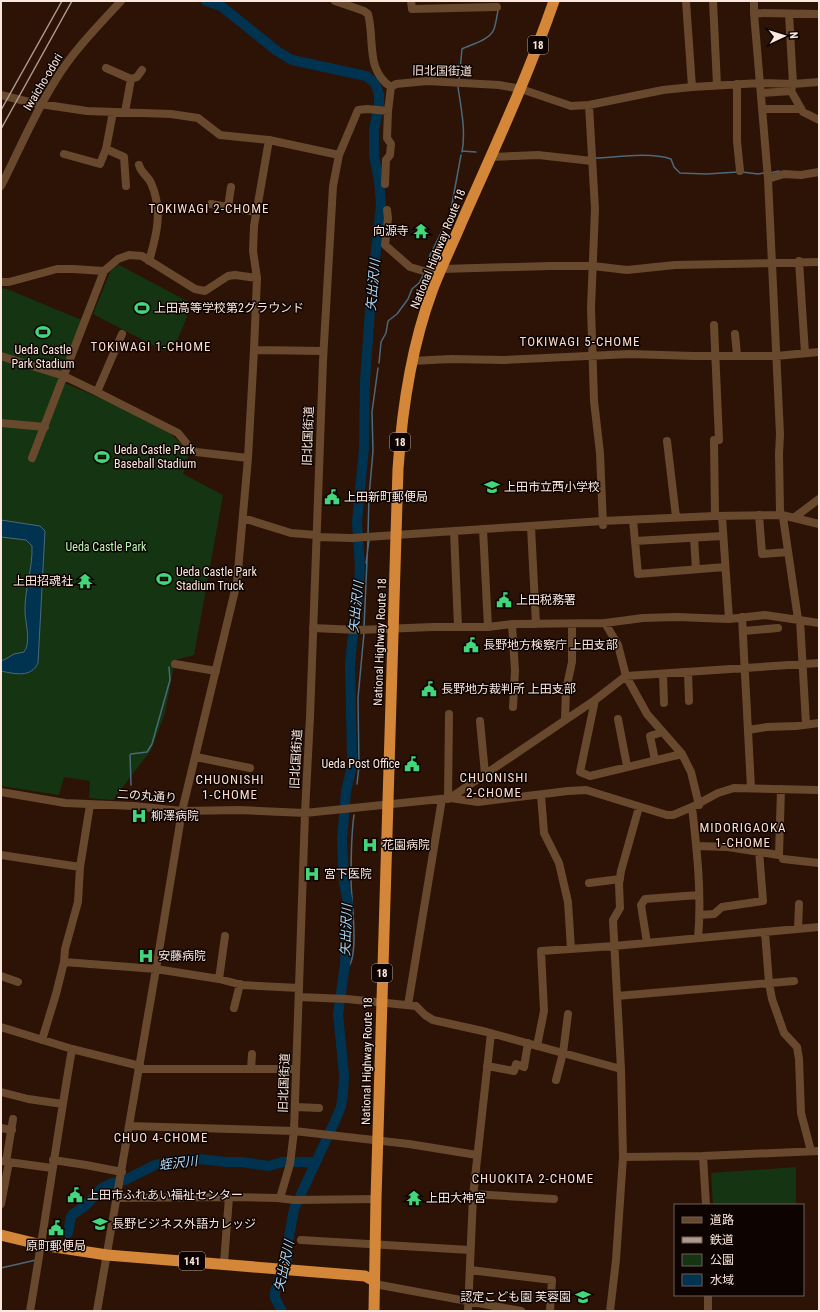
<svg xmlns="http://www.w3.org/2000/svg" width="820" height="1312" viewBox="0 0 820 1312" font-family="'Roboto Condensed','Noto Sans JP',sans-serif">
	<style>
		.green { fill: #153512 }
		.water { fill: #00334f; stroke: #4b697a }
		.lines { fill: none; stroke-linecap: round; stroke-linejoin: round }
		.stream { stroke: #4b697a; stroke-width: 1.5 }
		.river { stroke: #00334f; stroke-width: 10 }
		.minor { stroke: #68492d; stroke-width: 8 }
		.highway { stroke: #d48739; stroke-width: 11 }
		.rail { stroke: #b09a90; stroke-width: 1.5 }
		.labels { text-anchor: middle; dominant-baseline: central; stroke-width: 3; stroke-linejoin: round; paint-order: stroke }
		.shield { fill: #0d0401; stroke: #b4a39c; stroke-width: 1 }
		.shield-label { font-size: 11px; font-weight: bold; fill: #fbe7de }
		.street-label { font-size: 12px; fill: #fbe7de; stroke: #0d0401 }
		.poi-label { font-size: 12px; fill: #fbe7de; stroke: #0d0401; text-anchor: start }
		.park-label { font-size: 12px; fill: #bcf4b5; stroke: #0d0401 }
		.neighbourhood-label { font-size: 13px; letter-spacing: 1px; fill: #fbdbce; stroke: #0d0401 }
		.water-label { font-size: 13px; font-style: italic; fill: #add6f5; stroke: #0d0401 }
	</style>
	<rect width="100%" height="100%" fill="#2d1206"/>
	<path class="green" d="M119,265L189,302L188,314L175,346L164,351L93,314L111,270Z
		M1,288L7,289L84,321L60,381L149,419L169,432L189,452L183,474L223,495L194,655L175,660L165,713L151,750L113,800L89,798L90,781L64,777L59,795L1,786Z
		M796,1167V1205H713L711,1173Z"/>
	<path class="water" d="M1,520L40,526L45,531L38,663C31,678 15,674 1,671V660H4L14,654L24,652C31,643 26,625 25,613C24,591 33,568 32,546L26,540L1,537Z"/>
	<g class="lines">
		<path class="stream" d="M459,80L462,49C472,44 490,40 494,29C496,23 497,16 498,10
			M458,87C461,108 466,130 462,152
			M462,151L476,152
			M596,158C618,157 650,152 671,159L674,167L680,173L706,174L738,172
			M742,172L758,174L764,173
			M770,173L779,171
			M427,269L430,255L450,215L461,155
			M379,363L381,342L386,333L388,321L397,314L408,299L412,289L419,283L424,274
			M368,534L369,497L373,451L372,412L378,368
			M366,563L369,540
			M364,627L368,539
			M357,784L359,766L358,698L364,633
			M131,785L130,755L131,754L147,752L152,744L170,680L169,667
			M344,970C345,969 349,967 349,966C359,951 351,899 351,880C351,858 351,836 354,815
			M1,1268L36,1260"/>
		<path class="river" d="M206,1L221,6L277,51L292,60L366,76L375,83L379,94V105L374,130V156L379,180L381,205L371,296L365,381L364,448L357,522L360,567L357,613L352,642L350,667L352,756V767L346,791L342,840L344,883L348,903L345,964L338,1014L344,1075L343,1093L341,1107L335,1121L294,1209L288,1242L287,1263L277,1285L275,1292V1298L282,1311
			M68,1233L71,1217L73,1214L85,1206L102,1188L112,1183L125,1180L155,1165L167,1162L199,1159L227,1162H241L269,1166L282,1162H316"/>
		<path class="minor" d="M335,1L364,11L368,14C375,39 365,70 391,87
			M411,1L412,9L497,7
			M686,1L692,87
			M713,1L717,85
			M754,1V13L768,179L780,434L779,454L780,512L783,517L798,619
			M754,13L819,14
			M789,14L793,84L791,91L803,112L819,120
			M106,68L131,79L137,77L142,70
			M737,84V141L740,171
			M762,93L791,91
			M1,95L33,103L87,111L171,114L198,118L220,135L269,140L339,155
			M589,105L595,209L591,308L594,401L600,453L603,525
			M763,109H801
			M125,112L131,79
			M106,149L124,157L126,186
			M64,154L100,164L106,149L113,112
			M490,157L538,155L592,161
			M139,165C141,173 148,176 151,183C163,210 157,234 149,261
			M768,179L784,174L801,175L819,172
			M385,184L386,160L390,155L391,144L387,138L388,111L391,87L396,84L427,81L499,85L521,89L571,106L589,105L663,90L692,87L761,83L793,84L819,82
			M1,186C19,151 34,114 55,81C73,51 98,26 121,1
			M211,204L256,212
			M228,207L231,187
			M387,210L388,218L385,245L410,267L427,272L441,269L550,266H593L627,270L675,265L819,262
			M799,261L805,353
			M1,282H9L57,269H73L104,271
			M714,325L719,440H714L715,516
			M735,334L737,355
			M254,350L323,351
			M1,356L64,376L97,392L178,433L191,449L196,452L248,458
			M412,361L451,359L504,360L630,354L694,356H776L819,352
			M97,392L122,334
			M1,423L45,427
			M667,441L676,517
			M32,458L104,271L118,259L129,255L142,256L195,289L205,291L228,276L235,275L257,278
			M759,515L762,554L788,552
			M722,516L729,619
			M795,517L819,499
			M243,518L291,533L316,535
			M633,520L638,574L725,567
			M531,527L536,624
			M483,529L488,627
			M454,531L458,627
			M316,537L352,538L396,535L602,521L715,516L782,515L819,524
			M694,538L696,569
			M635,541L723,536
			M742,617L751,788
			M800,620L806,724
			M605,623L618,645L626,676L647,714L682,754L691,772L699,805
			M512,624L515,671L513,707
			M313,628L358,630L433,627H488L512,624L605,623L643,618L677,617L729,619L765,615L819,623
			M743,631L778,628
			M175,664L216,671
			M688,672L689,701
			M663,674L664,703
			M595,700L580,772L590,776L682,754
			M565,719L566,690L572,662V624
			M618,719L627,766
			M480,721L485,774
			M748,730L767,727L796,726L819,723
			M196,757L250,768
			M655,760L650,736L663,732
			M1,792L65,803L134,806L182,811L239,810L305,813L450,798L478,802L568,791L586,790L667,815H673L692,807L718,793L734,788L819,790
			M541,795L544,833L559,863L568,902L571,949
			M450,798L595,700L626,676L819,663
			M448,799L449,714
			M692,807C697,851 702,895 698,938
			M697,846L728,847L779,855L781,789
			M1,855L80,867
			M783,859L819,863
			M589,883L620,879
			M700,915L714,914L722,907L763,901L759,851
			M798,929L799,904
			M765,932L769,983L772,999L784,1033L797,1047L799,1059L801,1113L811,1151
			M647,943L641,905L645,899L699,895
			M64,962L156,969L219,979L242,985L299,988
			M1,976L18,982
			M219,979L225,936
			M617,996L794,981
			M299,997L347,999L416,1006L425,1015L433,1020L487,1032L621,1069
			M408,1005L442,799
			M234,1008L240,984
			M1,1027L72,1049L140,1066
			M42,1040L56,994L64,962L65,949L78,902L80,867L90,805
			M537,1046L544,1011L541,951L614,946L819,927
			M487,1066L514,1071L516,1064L524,1067L528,1043
			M139,1069H296
			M251,1069L252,1054
			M556,1080L563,1053L568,1014
			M1,1092L28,1099L63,1104
			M295,1107L319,1108
			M129,1126L294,1131L409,1144L477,1155
			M1,1128L12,1130
			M703,1156L706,1205
			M623,1157L703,1156L819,1151
			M53,1160L86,1165L122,1172
			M1,1161L52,1168
			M6,1162L13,1119
			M473,1194L554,1199
			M117,1198L229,1197L277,1198L294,1200L376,1199
			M280,1198L290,1164L294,1131L305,813L310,717L323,361L333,186L339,155L358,110L367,109L388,111
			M1,1204L9,1162
			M301,1240L470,1250
			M224,1263L229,1197
			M470,1270L552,1280L550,1311
			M374,1281L380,1285L521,1311
			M708,1295V1311
			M30,1311C45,1224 57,1136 72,1049
			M97,1311L156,969L182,811L237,582L248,458L254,350L257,278L253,251L254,226L269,140
			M468,1311L473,1196L491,1033
			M610,1311L616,1260L623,1157L621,1069L613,920L620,908L619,884L621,871L639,807"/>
		<path class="highway" d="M1,1235L42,1245L107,1255L365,1276L374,1281
			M374,1311L376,1199L398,469C402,409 411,348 432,291C441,267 453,243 463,219C495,147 528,76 554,1"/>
		<path class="rail" d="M1,110L62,1
			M1,129L72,1"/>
	</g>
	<defs>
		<g id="temple-bare" transform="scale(1.2)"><path d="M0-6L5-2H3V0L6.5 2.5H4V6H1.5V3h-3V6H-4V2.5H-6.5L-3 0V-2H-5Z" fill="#42d77b" stroke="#0d0401" stroke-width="2.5" paint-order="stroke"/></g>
		<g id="stadium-bare" transform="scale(1.2)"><path d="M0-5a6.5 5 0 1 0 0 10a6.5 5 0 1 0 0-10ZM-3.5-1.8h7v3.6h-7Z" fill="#42d77b" stroke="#0d0401" stroke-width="2.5" paint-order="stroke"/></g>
		<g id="school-bare" transform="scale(1.2)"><path d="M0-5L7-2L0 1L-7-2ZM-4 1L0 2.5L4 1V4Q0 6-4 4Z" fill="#42d77b" stroke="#0d0401" stroke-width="2.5" paint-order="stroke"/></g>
		<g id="civic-bare" transform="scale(1.2)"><path d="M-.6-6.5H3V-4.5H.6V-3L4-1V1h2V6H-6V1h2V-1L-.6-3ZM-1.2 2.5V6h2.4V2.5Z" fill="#42d77b" stroke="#0d0401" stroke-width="2.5" paint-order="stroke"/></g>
		<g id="hospital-bare" transform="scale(1.2)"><path d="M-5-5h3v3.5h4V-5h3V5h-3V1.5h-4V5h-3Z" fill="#42d77b" stroke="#0d0401" stroke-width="2.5" paint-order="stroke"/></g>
		<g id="university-bare" transform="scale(1.2)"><path d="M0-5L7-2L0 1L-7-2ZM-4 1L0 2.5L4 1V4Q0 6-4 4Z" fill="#42d77b" stroke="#0d0401" stroke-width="2.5" paint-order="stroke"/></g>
	</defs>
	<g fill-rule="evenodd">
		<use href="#temple-bare" x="421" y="231"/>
		<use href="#stadium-bare" x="142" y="308"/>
		<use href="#stadium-bare" x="43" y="332"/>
		<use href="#stadium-bare" x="102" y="457"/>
		<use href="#school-bare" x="492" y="487"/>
		<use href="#civic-bare" x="332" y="497"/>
		<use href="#stadium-bare" x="164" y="579"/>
		<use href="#temple-bare" x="85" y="581"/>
		<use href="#civic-bare" x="504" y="600"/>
		<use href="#civic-bare" x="471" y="645"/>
		<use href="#civic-bare" x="429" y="689"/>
		<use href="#civic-bare" x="412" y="764"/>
		<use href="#hospital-bare" x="139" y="816"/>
		<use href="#hospital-bare" x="370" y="845"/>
		<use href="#hospital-bare" x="312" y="874"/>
		<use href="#hospital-bare" x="146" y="956"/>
		<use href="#civic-bare" x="75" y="1195"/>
		<use href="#temple-bare" x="414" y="1198"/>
		<use href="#university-bare" x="100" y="1224"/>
		<use href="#civic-bare" x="56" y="1228"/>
		<use href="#school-bare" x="583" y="1297"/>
	</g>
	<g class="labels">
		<g class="shield">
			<rect x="528" y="36" width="20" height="18" rx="3"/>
			<rect x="390" y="433" width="20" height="18" rx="3"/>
			<rect x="372" y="964" width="20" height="18" rx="3"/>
			<rect x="179" y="1252" width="26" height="18" rx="3"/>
		</g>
		<g class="shield-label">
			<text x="538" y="45">18</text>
			<text x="400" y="442">18</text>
			<text x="382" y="973">18</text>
			<text x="192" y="1261">141</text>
		</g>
		<g class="street-label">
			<text transform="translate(442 71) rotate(1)">旧北国街道</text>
			<text transform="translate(43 82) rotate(-59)">Iwaicho-odori</text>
			<text transform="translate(438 249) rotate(-68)">National Highway Route 18</text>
			<text transform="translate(308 436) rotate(-88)">旧北国街道</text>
			<text transform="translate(380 642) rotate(-88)">National Highway Route 18</text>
			<text transform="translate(296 759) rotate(-87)">旧北国街道</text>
			<text transform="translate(147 796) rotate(4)">二の丸通り</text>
			<text transform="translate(367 1061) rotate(-89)">National Highway Route 18</text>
			<text transform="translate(284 1083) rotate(-88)">旧北国街道</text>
		</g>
		<g class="poi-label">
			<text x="409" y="231" text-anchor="end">向源寺</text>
			<text x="154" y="308">上田高等学校第2グラウンド</text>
			<text x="43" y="350" text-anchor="middle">Ueda Castle<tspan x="43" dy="14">Park Stadium</tspan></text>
			<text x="114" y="450">Ueda Castle Park<tspan x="114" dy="14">Baseball Stadium</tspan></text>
			<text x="504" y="487">上田市立西小学校</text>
			<text x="344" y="497">上田新町郵便局</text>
			<text x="176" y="572">Ueda Castle Park<tspan x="176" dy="14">Stadium Truck</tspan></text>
			<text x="73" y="581" text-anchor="end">上田招魂社</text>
			<text x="516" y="600">上田税務署</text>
			<text x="483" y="645">長野地方検察庁 上田支部</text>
			<text x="441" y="689">長野地方裁判所 上田支部</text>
			<text x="400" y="764" text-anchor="end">Ueda Post Office</text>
			<text x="151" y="816">柳澤病院</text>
			<text x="382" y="845">花園病院</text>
			<text x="324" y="874">宮下医院</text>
			<text x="158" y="956">安藤病院</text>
			<text x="87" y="1195">上田市ふれあい福祉センター</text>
			<text x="426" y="1198">上田大神宮</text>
			<text x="112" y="1224">長野ビジネス外語カレッジ</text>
			<text x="56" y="1246" text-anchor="middle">原町郵便局</text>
			<text x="571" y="1297" text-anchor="end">認定こども園 芙蓉園</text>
		</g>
		<g class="park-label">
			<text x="106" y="547">Ueda Castle Park</text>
		</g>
		<g class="neighbourhood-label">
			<text x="209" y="208">TOKIWAGI 2-CHOME</text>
			<text x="580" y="341">TOKIWAGI 5-CHOME</text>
			<text x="151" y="346">TOKIWAGI 1-CHOME</text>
			<text x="494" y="777">CHUONISHI<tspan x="494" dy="15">2-CHOME</tspan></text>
			<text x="230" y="779">CHUONISHI<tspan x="230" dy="15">1-CHOME</tspan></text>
			<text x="743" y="827">MIDORIGAOKA<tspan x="743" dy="15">1-CHOME</tspan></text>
			<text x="161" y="1137">CHUO 4-CHOME</text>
			<text x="533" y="1178">CHUOKITA 2-CHOME</text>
		</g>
		<g class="water-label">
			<text transform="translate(373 285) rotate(-85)">矢出沢川</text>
			<text transform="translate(356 607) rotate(-84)">矢出沢川</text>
			<text transform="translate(346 930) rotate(-88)">矢出沢川</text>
			<text transform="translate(178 1163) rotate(-7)">蛭沢川</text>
			<text transform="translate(284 1266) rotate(-78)">矢出沢川</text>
		</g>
	</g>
	<rect width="820" height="1312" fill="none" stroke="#fbe7de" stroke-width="4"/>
	<rect x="674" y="1204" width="130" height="92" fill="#0d0401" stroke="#6c5f59"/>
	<rect x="682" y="1217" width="20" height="6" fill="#68492d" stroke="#6c5f59"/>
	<text x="710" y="1224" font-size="12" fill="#fbe7de">道路</text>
	<rect x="682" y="1237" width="20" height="6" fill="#b09a90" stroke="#6c5f59"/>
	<text x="710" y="1244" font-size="12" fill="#fbe7de">鉄道</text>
	<rect x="682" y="1254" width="20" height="12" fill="#153512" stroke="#6c5f59"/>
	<text x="710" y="1264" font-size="12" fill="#fbe7de">公園</text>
	<rect x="682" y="1274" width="20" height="12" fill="#00334f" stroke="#6c5f59"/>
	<text x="710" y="1284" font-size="12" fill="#fbe7de">水域</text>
	<g transform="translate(784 36) rotate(86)" stroke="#0d0401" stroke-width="3" paint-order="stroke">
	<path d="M0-3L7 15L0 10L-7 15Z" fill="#fbe7de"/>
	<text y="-6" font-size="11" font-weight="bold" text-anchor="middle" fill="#fbe7de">N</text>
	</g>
</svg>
